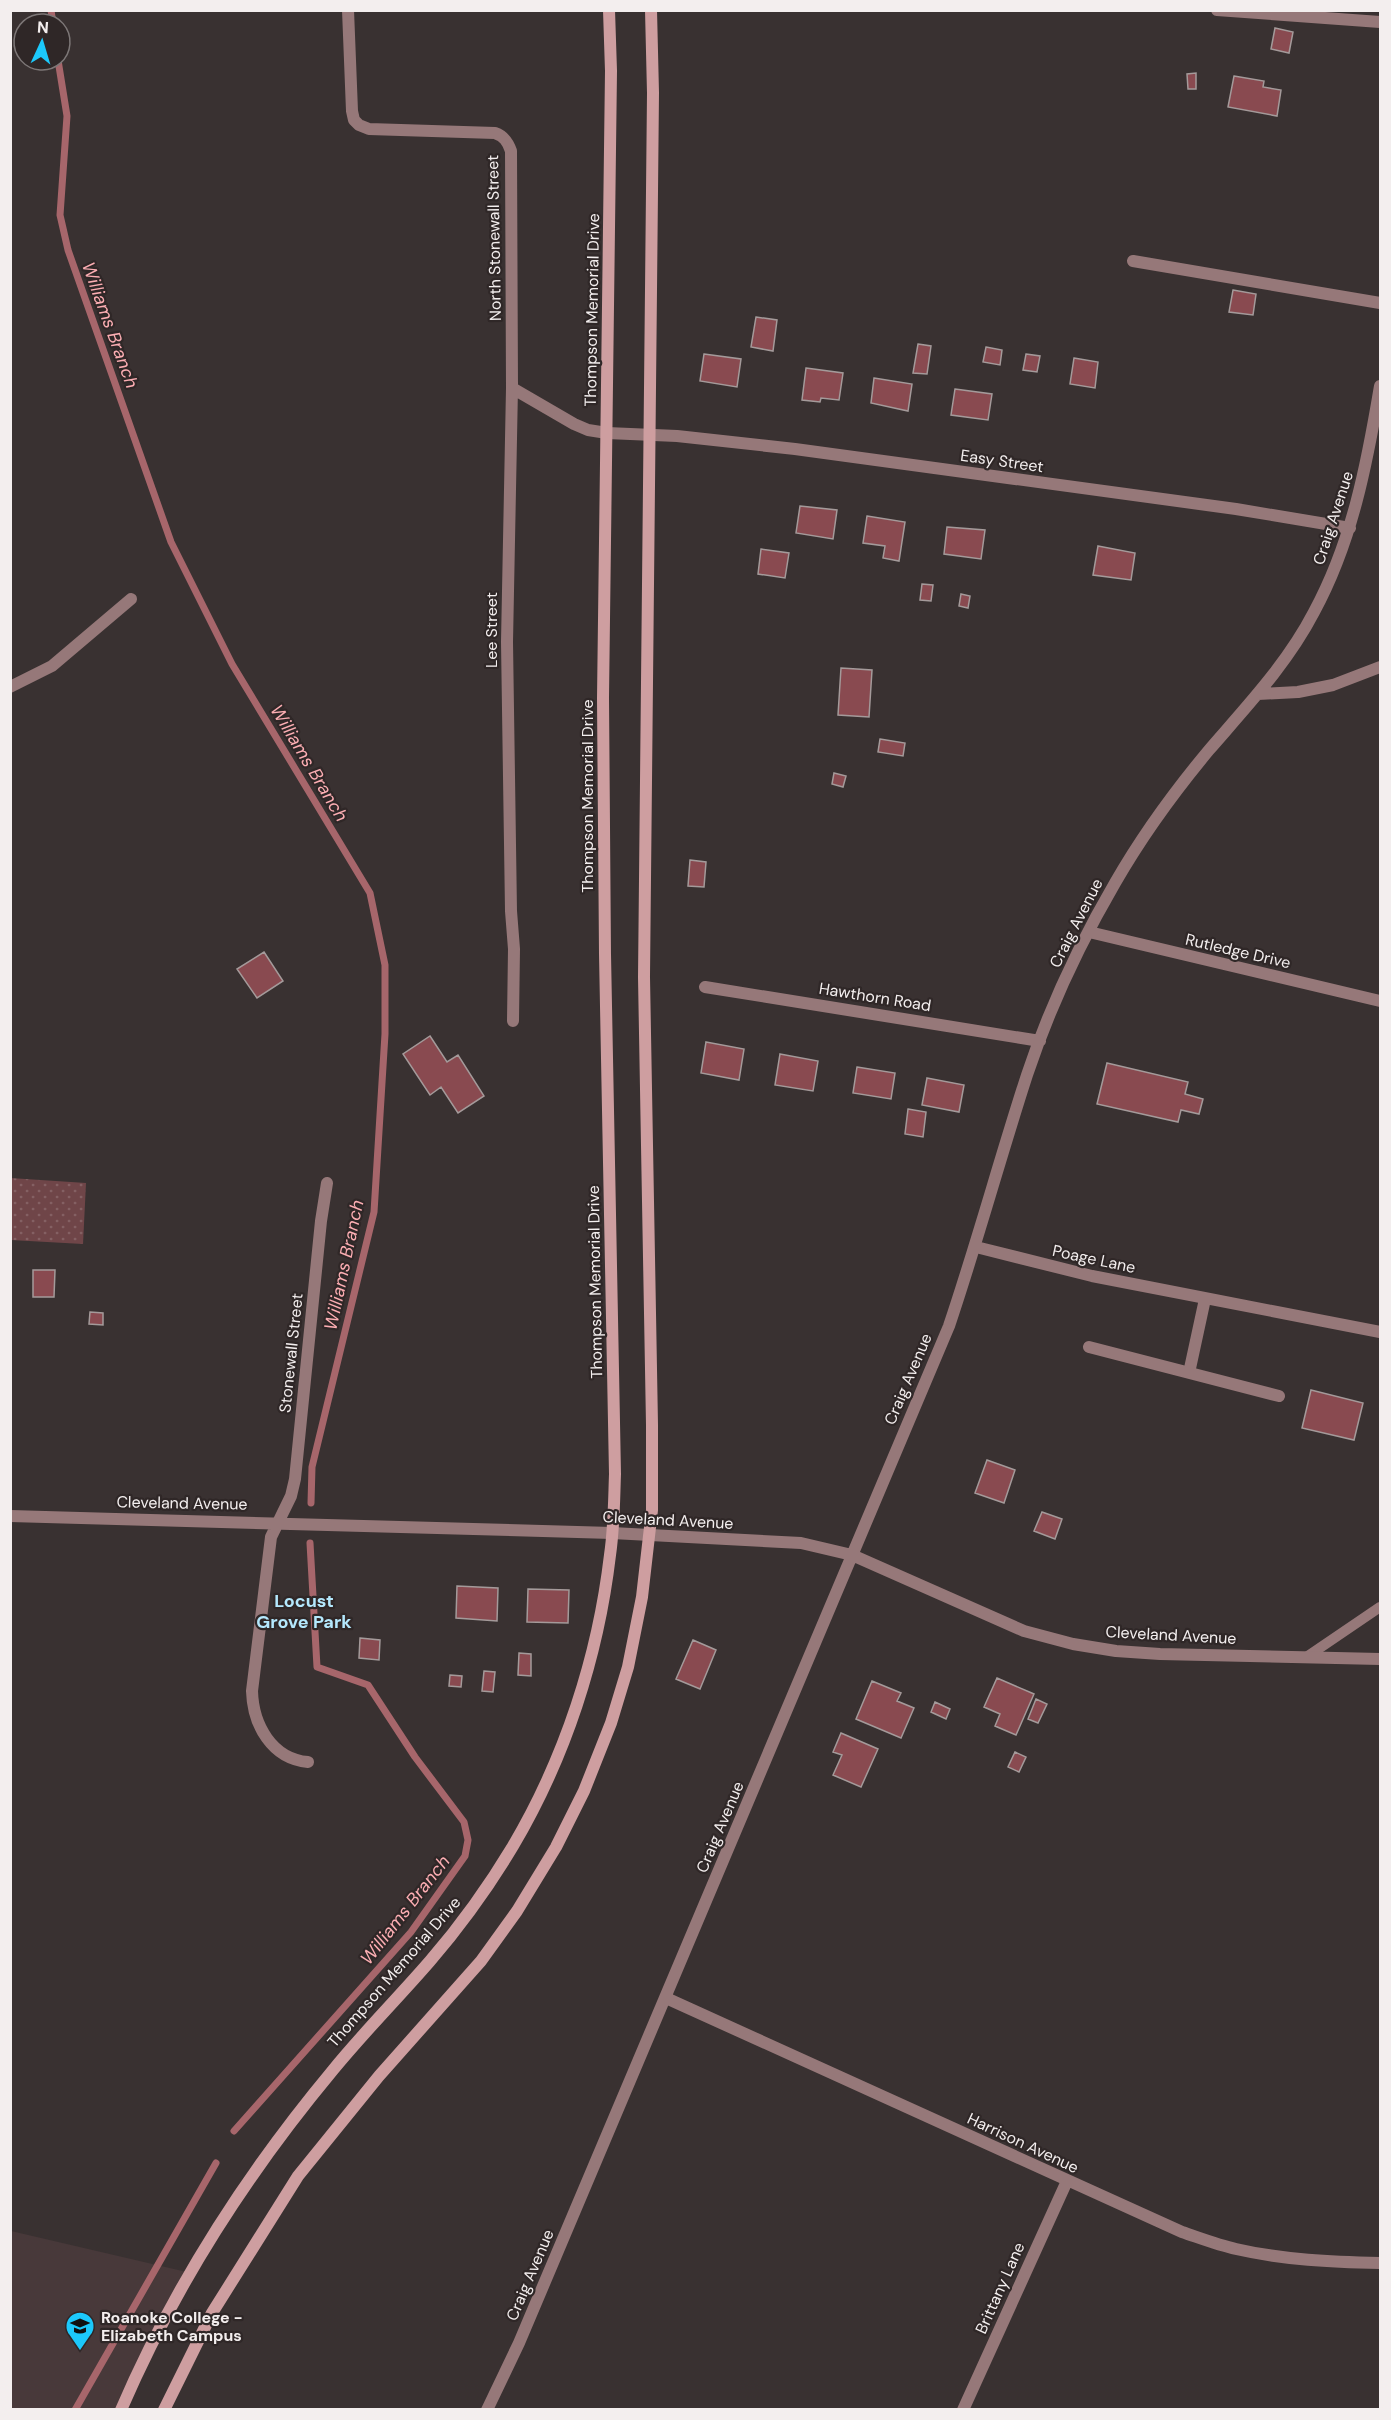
<svg xmlns="http://www.w3.org/2000/svg" width="1391" height="2420" viewBox="0 0 1391 2420" font-family="'DM Sans',sans-serif">
	<style>
		.built { fill: #48393a }
		.park { fill: url(#park-dots) }
		.lines { fill: none; stroke-linecap: round; stroke-linejoin: round }
		.stream { stroke: #a7666b; stroke-width: 7 }
		.building { fill: #894a50; stroke: #a49a9a; stroke-width: 1.5 }
		.lane { stroke: #967879; stroke-width: 10 }
		.street { stroke: #967879; stroke-width: 12 }
		.secondary { stroke: #ce9ea0; stroke-width: 12 }
		.labels { text-anchor: middle; dominant-baseline: central; stroke-width: 4.5; stroke-linejoin: round; paint-order: stroke }
		.street-label { font-size: 16px; fill: #f3eeee; stroke: #2f2727 }
		.poi-label { font-size: 16px; font-weight: bold; fill: #f3eeee; stroke: #2f2727; text-anchor: start }
		.water-label { font-size: 18px; font-style: italic; fill: #fcaeb3; stroke: #2f2727 }
		.neighbourhood-label { font-size: 18px; font-weight: bold; fill: #b4e8fd; stroke: #2f2727 }
	</style>
	<defs>
		<pattern id="park-dots" width="8" height="8" patternUnits="userSpaceOnUse" patternTransform="scale(1.5)"><rect width="8" height="8" fill="#6f4548"/><path d="M2 2h.1M6 6h.1" fill="none" stroke="#846063" stroke-width="1.8" stroke-linecap="round"/></pattern>
	</defs>
	<rect width="100%" height="100%" fill="#393131"/>
	<path class="built" d="M11,2231L191,2273L121,2409L11,2410Z"/>
	<path class="park" d="M10,1178L86,1183L83,1244L11,1240Z"/>
	<g class="lines">
		<path class="stream" d="M51,10L53,24
			M58,60L67,116L60,215L68,250L171,542L232,664L370,893L385,965V1034L374,1212L312,1467L311,1503
			M234,2131L411,1932L465,1856L468,1840L464,1822L415,1757L368,1685L317,1667L310,1543
			M75,2410L216,2163"/>
	</g>
	<path class="building" d="M1275,28L1293,32L1289,53L1271,49Z
		M1196,73V89H1188L1187,74Z
		M1234,76L1264,81L1263,87L1281,90L1277,116L1228,107Z
		M1233,290L1256,294L1253,315L1229,312Z
		M756,317L777,320L773,351L751,347Z
		M918,344L931,346L927,374L913,373Z
		M986,347L1002,350L1000,365L983,362Z
		M704,354L741,359L737,387L700,381Z
		M1026,354L1040,356L1037,372L1023,370Z
		M1074,358L1098,362L1095,388L1070,384Z
		M806,368L843,373L839,400L821,398L820,402L802,400Z
		M874,378L912,384L908,411L871,403Z
		M955,389L992,394L988,420L951,415Z
		M800,506L837,510L833,539L796,533Z
		M867,516L905,522L899,561L883,558L885,546L863,543Z
		M947,527L985,530L981,559L944,554Z
		M1098,546L1135,553L1131,580L1093,575Z
		M761,549L789,553L785,578L758,574Z
		M922,584L933,585L931,601L920,600Z
		M961,594L970,596L968,608L959,606Z
		M841,668L872,670L869,717L838,715Z
		M880,739L905,743L903,756L878,752Z
		M834,773L846,776L843,787L832,784Z
		M690,860L706,862L704,887L688,886Z
		M264,952L283,981L257,998L237,969Z
		M430,1036L447,1062L458,1055L484,1096L458,1113L441,1087L430,1095L403,1054Z
		M706,1042L744,1049L739,1080L701,1073Z
		M780,1054L818,1061L813,1091L775,1085Z
		M1107,1063L1188,1082L1185,1094L1203,1099L1199,1114L1181,1110L1178,1122L1097,1104Z
		M857,1067L895,1073L891,1099L853,1093Z
		M927,1078L964,1085L959,1112L922,1105Z
		M908,1109L926,1112L923,1137L905,1134Z
		M33,1270H55L54,1297H33Z
		M90,1312L103,1313V1325L89,1324Z
		M1311,1390L1363,1403L1354,1440L1302,1428Z
		M987,1460L1015,1470L1004,1503L975,1493Z
		M1042,1512L1062,1519L1055,1539L1034,1531Z
		M457,1586L498,1588L497,1621L456,1618Z
		M528,1589L569,1590L568,1623L527,1622Z
		M360,1638L380,1640L379,1660L359,1658Z
		M693,1640L716,1650L700,1689L676,1679Z
		M519,1653L531,1654V1676L518,1675Z
		M484,1671L495,1672L493,1692L482,1691Z
		M450,1675L462,1676L461,1687L449,1686Z
		M997,1678L1034,1694L1016,1735L995,1726L1000,1714L984,1707Z
		M872,1681L901,1693L897,1701L914,1708L901,1738L856,1719Z
		M1036,1699L1047,1704L1038,1723L1028,1719Z
		M935,1702L950,1709L946,1719L931,1712Z
		M841,1733L878,1749L861,1787L833,1775L842,1755L833,1752Z
		M1015,1752L1026,1757L1019,1772L1008,1767Z"/>
	<g class="lines">
		<path class="lane" d="M1305,1658L1380,1607"/>
		<path class="street" d="M348,10L352,111L354,120L359,125L369,129L495,133C504,136 508,142 511,151L512,388
			M1217,10L1380,22
			M1133,261L1380,303
			M10,687L52,666L131,599
			M1258,694L1298,692L1333,685L1380,667
			M1089,932L1380,1001
			M705,987L1040,1041
			M513,1021L514,949L511,911L507,642L512,388L574,424L588,430L607,433L677,436L795,449L1236,509L1350,528
			M976,1247L1092,1276L1380,1332
			M1089,1347L1279,1396
			M1189,1373L1205,1299
			M10,1516L612,1533L801,1543L852,1555L1024,1631L1073,1644L1116,1651L1160,1654L1380,1659
			M308,1762C272,1759 253,1725 252,1691L271,1537L291,1496L295,1479L321,1221L327,1183
			M666,1998L1182,2232C1200,2238 1218,2245 1236,2249C1284,2260 1332,2262 1380,2263
			M487,2410L519,2343L949,1326C977,1243 1000,1158 1027,1075C1049,1009 1080,943 1115,883C1142,836 1174,792 1209,750C1247,706 1287,664 1314,612C1352,542 1367,464 1380,386
			M963,2410L1067,2181"/>
		<path class="secondary" d="M121,2410C174,2287 248,2172 333,2070C364,2032 398,1998 430,1961C461,1925 489,1886 513,1846C565,1758 598,1657 610,1555C614,1528 614,1501 615,1474L605,954L603,698L611,71L609,10
			M164,2410L212,2313L298,2176L379,2076L481,1961L517,1911L556,1847L584,1791L611,1723L628,1667L642,1597L652,1510V1425L644,977L653,93L651,10"/>
	</g>
	<defs>
		<g id="university-pin" transform="scale(1.5)"><path d="M0 17L-7.5 6A9.5 9.5 0 1 1 7.5 6Z" fill="#1cc9fc" stroke="#2f2727"/><path d="M0-5L7-2L0 1L-7-2ZM-4 1L0 2.5L4 1V4Q0 6-4 4Z" fill="#111"/></g>
	</defs>
	<g fill-rule="evenodd">
		<use href="#university-pin" x="80" y="2326"/>
	</g>
	<g class="labels">
		<g class="street-label">
			<text transform="translate(494 238) rotate(-91)">North Stonewall Street</text>
			<text transform="translate(592 310) rotate(-89)">Thompson Memorial Drive</text>
			<text transform="translate(1002 461) rotate(8)">Easy Street</text>
			<text transform="translate(1333 518) rotate(-72)">Craig Avenue</text>
			<text transform="translate(491 630) rotate(-90)">Lee Street</text>
			<text transform="translate(587 796) rotate(-90)">Thompson Memorial Drive</text>
			<text transform="translate(1076 923) rotate(-63)">Craig Avenue</text>
			<text transform="translate(1238 951) rotate(13)">Rutledge Drive</text>
			<text transform="translate(875 997) rotate(9)">Hawthorn Road</text>
			<text transform="translate(1094 1259) rotate(12)">Poage Lane</text>
			<text transform="translate(595 1282) rotate(-91)">Thompson Memorial Drive</text>
			<text transform="translate(291 1353) rotate(-84)">Stonewall Street</text>
			<text transform="translate(908 1379) rotate(-67)">Craig Avenue</text>
			<text transform="translate(182 1503) rotate(1)">Cleveland Avenue</text>
			<text transform="translate(668 1520) rotate(3)">Cleveland Avenue</text>
			<text transform="translate(1171 1635) rotate(3)">Cleveland Avenue</text>
			<text transform="translate(720 1827) rotate(-67)">Craig Avenue</text>
			<text transform="translate(394 1972) rotate(-49)">Thompson Memorial Drive</text>
			<text transform="translate(1023 2143) rotate(25)">Harrison Avenue</text>
			<text transform="translate(530 2275) rotate(-67)">Craig Avenue</text>
			<text transform="translate(1000 2288) rotate(-66)">Brittany Lane</text>
		</g>
		<g class="poi-label">
			<text x="101" y="2317">Roanoke College -<tspan x="101" dy="18">Elizabeth Campus</tspan></text>
		</g>
		<g class="water-label">
			<text transform="translate(110 325) rotate(70)">Williams Branch</text>
			<text transform="translate(309 763) rotate(59)">Williams Branch</text>
			<text transform="translate(344 1265) rotate(-78)">Williams Branch</text>
			<text transform="translate(405 1910) rotate(-52)">Williams Branch</text>
		</g>
		<g class="neighbourhood-label">
			<text x="304" y="1601">Locust<tspan x="304" dy="21">Grove Park</tspan></text>
		</g>
	</g>
	<rect width="1391" height="2420" fill="none" stroke="#f3eeee" stroke-width="24"/>
	<g transform="translate(42 42) rotate(4)"><circle r="28" fill="#2f2727" stroke="#7d7777" stroke-width="1.5"/>
	<path d="M0-4.5L10 22L0 15L-10 22Z" fill="#1cc9fc"/>
	<text y="-9" font-size="16" font-weight="bold" text-anchor="middle" fill="#f3eeee">N</text>
	</g>
</svg>
